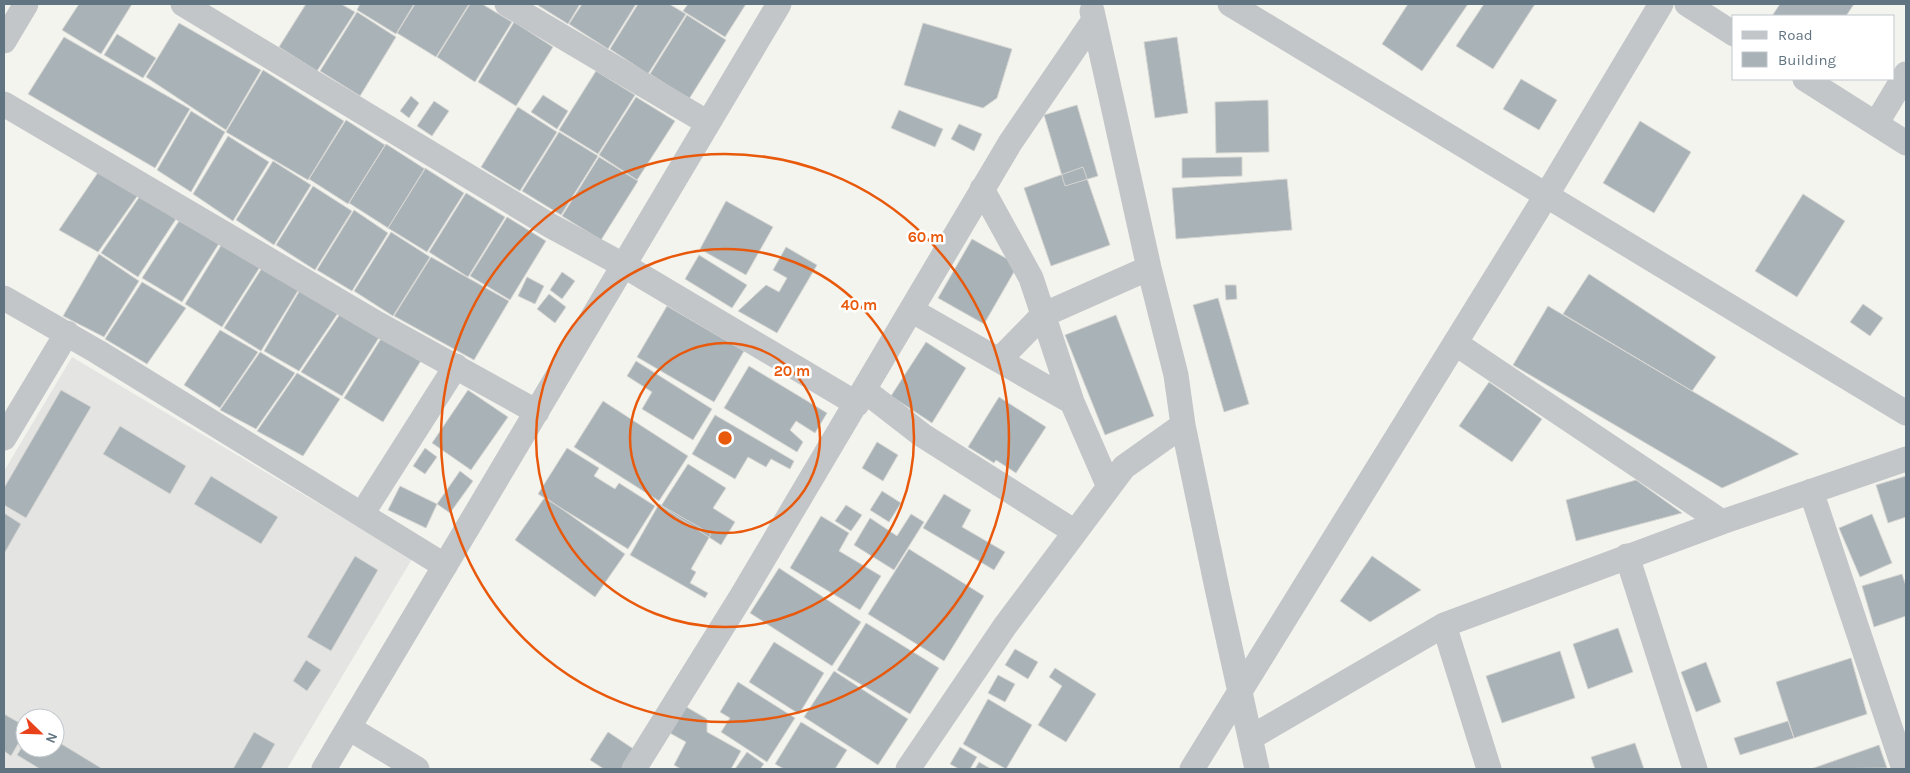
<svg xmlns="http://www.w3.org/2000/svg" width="1910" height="773" viewBox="0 0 1910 773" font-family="Karla,sans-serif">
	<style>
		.built { fill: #e4e5e3; fill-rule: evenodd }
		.building { fill: #a9b2b6; stroke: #d5d5d2 }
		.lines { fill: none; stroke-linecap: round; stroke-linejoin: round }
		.minor { stroke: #c3c6c9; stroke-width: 25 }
		.ring { fill: none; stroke: #e8590c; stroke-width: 2.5 }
		.centre { fill: #e8590c; stroke: #fff; stroke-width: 2.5 }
		.ring-label { font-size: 15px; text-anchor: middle; font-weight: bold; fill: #e8590c; stroke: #fff; stroke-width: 5; stroke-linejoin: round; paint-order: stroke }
	</style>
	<rect width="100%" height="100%" fill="#f4f4ef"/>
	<path class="built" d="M72,357L412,559L287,769H4V471ZM25,718H55V748H25Z"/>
	<path class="building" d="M79,4H132L101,54L62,30Z
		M306,4H341L355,12L317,71L279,47Z
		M360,4H414L396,34L357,10Z
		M415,4H469L436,57L397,33Z
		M470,4H482L512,22L475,82L437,57Z
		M536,4H580L568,24Z
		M582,4H636L608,49L569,24Z
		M638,4H669L686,14L648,74L610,49Z
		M688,4H746L725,37L683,11Z
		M1408,4H1468L1422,71L1382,44Z
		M1484,4H1535L1493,69L1456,46Z
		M1780,4H1854L1846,16H1772Z
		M357,12L396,37L360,96L320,71Z
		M687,15L726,40L689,99L650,74Z
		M514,22L553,47L516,106L478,82Z
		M179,23L261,70L226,130L146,77Z
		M923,23L1012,49L997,98L983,108L904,85Z
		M117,34L156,58L143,78L104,55Z
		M64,37L190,109L155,168L28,94Z
		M1177,37L1188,113L1155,118L1144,42Z
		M263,70L344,121L308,180L226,132Z
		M596,71L635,95L598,154L559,130Z
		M1521,79L1557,100L1539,130L1503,109Z
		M543,95L568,111L557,129L531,112Z
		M411,96L419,103L409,118L400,111Z
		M636,97L675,121L637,180L599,155Z
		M1268,100L1269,152L1216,153L1215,102Z
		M434,101L449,111L432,136L417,126Z
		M1077,105L1098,176L1065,186L1044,115Z
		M518,107L557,132L520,191L481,167Z
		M899,110L943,129L935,147L891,128Z
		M191,111L225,132L191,192L157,170Z
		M346,120L385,145L348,204L309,179Z
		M1640,121L1691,152L1654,213L1603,183Z
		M959,124L982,134L974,151L951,139Z
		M559,132L598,156L561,215L522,191Z
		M228,136L269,162L233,221L193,194Z
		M386,144L425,169L388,228L349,203Z
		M599,157L638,181L601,240L562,216Z
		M1242,157V176L1182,178V158Z
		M273,161L311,185L274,245L236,220Z
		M1083,167L1110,245L1051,266L1024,188Z
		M425,168L464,193L427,252L388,228Z
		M99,171L138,195L98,252L59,230Z
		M1287,179L1292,230L1176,239L1172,188Z
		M313,186L352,211L315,270L276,245Z
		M466,193L505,217L468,277L429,252Z
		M1803,194L1845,221L1797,297L1755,271Z
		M140,196L176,219L138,277L101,253Z
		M726,201L773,227L746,275L700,249Z
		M354,210L388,233L352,291L317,270Z
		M507,217L546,241L510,300L470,276Z
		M179,221L220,242L182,302L142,278Z
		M391,232L430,257L393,316L354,291Z
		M972,239L1018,265L984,324L938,298Z
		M222,244L260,267L222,327L185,304Z
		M786,247L817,265L777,333L738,311L766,285L779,292L787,278L773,270Z
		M99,254L139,281L104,337L63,316Z
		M699,255L747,285L732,308L685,279Z
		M431,257L509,301L474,360L394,316Z
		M262,268L299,289L261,351L224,328Z
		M562,272L575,281L562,299L550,290Z
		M1589,274L1716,357L1692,391L1563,314Z
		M527,277L544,286L535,304L518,296Z
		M142,282L186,308L147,364L105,339Z
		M1225,285H1236L1237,299L1226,300Z
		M300,290L338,313L299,371L264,351Z
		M549,294L566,307L555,323L537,309Z
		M1218,298L1249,404L1224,412L1193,305Z
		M1863,304L1883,318L1870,336L1850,322Z
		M667,306L744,351L714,402L637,357Z
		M1548,306L1692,391L1799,454L1722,488L1513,365Z
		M340,314L380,336L342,396L301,372Z
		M1116,315L1154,416L1105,435L1065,335Z
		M220,330L258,352L220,408L184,385Z
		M382,337L422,359L383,422L344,398Z
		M926,342L966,368L932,423L891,396Z
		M260,352L295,373L256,429L220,410Z
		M636,361L712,409L693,440L642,409L652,392L627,376Z
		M749,366L827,413L815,433L796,421L790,430L803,442L797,452L724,408Z
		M297,373L340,399L303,456L257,431Z
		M1489,382L1542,419L1512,462L1459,426Z
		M61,390L91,407L26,518L4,505V488Z
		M468,390L508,417L471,470L432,443Z
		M999,397L1046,427L1016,473L996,460L994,463L968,447Z
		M603,401L688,456L659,501L574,447Z
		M715,415L794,461L790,469L771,459L766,467L748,457L735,479L692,454Z
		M120,426L186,466L170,494L103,454Z
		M877,442L898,455L883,481L862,468Z
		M425,448L437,457L425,474L413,466Z
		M567,448L599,468L594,476L615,489L619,483L655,506L628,549L538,494Z
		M688,464L726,488L713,508L735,522L721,545L661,506Z
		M460,471L473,481L450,513L437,504Z
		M211,476L278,517L261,544L194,504Z
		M1906,476V517L1888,523L1876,485Z
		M1636,480L1682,513L1576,541L1566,500Z
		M400,486L437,504L426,528L388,510Z
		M882,491L901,503L889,522L870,510Z
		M944,494L971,510L962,527L1005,552L994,570L923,528Z
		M545,497L625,554L595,597L515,540Z
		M659,504L711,534L691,569L696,572L690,583L708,593L705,598L630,555Z
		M846,505L862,515L851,531L835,521Z
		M4,513L21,524L4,554Z
		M911,514L924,522L894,570L854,545L870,518L897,536Z
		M1872,514L1892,563L1860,577L1839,528Z
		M821,516L849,533L839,551L881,576L860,610L790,568Z
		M909,549L984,596L944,661L868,614Z
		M355,556L378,570L331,651L307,637Z
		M1372,556L1421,590L1370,622L1340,601Z
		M779,568L861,622L832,666L750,613Z
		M1902,574L1906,586V616L1874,627L1862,586Z
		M866,623L939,668L910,714L837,670Z
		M1618,628L1633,672L1588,689L1573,644Z
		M774,642L824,673L799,714L749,682Z
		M1015,649L1038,662L1028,679L1005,665Z
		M1560,651L1575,698L1502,723L1486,676Z
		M1851,658L1867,714L1794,738L1776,682Z
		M306,660L321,670L307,691L293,681Z
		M1706,662L1721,702L1696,712L1681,672Z
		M1055,668L1096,694L1066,742L1038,725L1062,686L1049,677Z
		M834,671L908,719L878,765L804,717Z
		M998,675L1015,684L1005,702L988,693Z
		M738,682L795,718L767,762L721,732L730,718L720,712Z
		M988,699L1032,725L1006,769L963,744Z
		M683,705L707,719V732L741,751L731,769H681L674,765L686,742L668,732Z
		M4,714L25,726V732L11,756L4,751Z
		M1788,721L1794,738L1740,755L1734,738Z
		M801,722L847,750L835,769H784L775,764Z
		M254,732L275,744L261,769H233Z
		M608,732L638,752L626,769H604L590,760Z
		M55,740L101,768L99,769H40L17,755L25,742V748H55Z
		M1635,743L1644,769H1595L1591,757Z
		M1879,745L1887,768L1811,769Z
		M960,747L977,757L970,769H959L950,764Z
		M747,752L764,764L760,769H735Z
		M979,762L991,769H975Z"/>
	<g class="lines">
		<path class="minor" d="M183,4L551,226L623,265L857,404
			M507,4L708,123
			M1230,4L1906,413
			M1687,4L1734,34
			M1092,11L1149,268L1176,375L1183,425L1217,588L1257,769
			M4,41L26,4
			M1805,79L1906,143
			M4,104L378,324L537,412
			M1876,124L1906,74
			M982,189L1031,278L1072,402L1109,487
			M4,298L98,352L445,566
			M911,310L1072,402
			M1455,343L1722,522
			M999,360L1043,315L1149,268
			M864,390L922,435L1075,532
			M4,438L67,333
			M1811,491L1904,769
			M362,514L456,366
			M1627,556L1695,769
			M1444,625L1489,769
			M349,728L417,769
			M1250,738L1444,625L1722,522L1906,459
			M324,769L779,4
			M634,769L741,597L1010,143L1094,20
			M908,769L1005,626L1124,467L1183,425
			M1192,769L1546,196L1661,4"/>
	</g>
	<g class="ring">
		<circle cx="725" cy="438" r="95"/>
		<circle cx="725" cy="438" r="189"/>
		<circle cx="725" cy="438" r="284"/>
	</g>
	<circle cx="725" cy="438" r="8" class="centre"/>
	<g class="ring-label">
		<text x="926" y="242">60 m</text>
		<text x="859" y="310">40 m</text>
		<text x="792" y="376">20 m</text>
	</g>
	<rect width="1910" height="773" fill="none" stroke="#617481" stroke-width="10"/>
	<rect x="1732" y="15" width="162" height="65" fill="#ffffff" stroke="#c0c7cd"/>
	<rect x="1742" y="31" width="25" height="8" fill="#c3c6c9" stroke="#c0c7cd"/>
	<text x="1778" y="40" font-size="15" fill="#617481">Road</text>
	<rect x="1742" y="52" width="25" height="15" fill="#a9b2b6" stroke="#c0c7cd"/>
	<text x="1778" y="65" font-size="15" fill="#617481">Building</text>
	<g transform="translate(40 733) rotate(113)"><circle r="24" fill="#ffffff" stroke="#c0c7cd"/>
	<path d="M0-4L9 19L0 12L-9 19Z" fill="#e9421a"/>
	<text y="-8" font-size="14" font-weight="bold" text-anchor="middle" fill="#617481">N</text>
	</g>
</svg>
